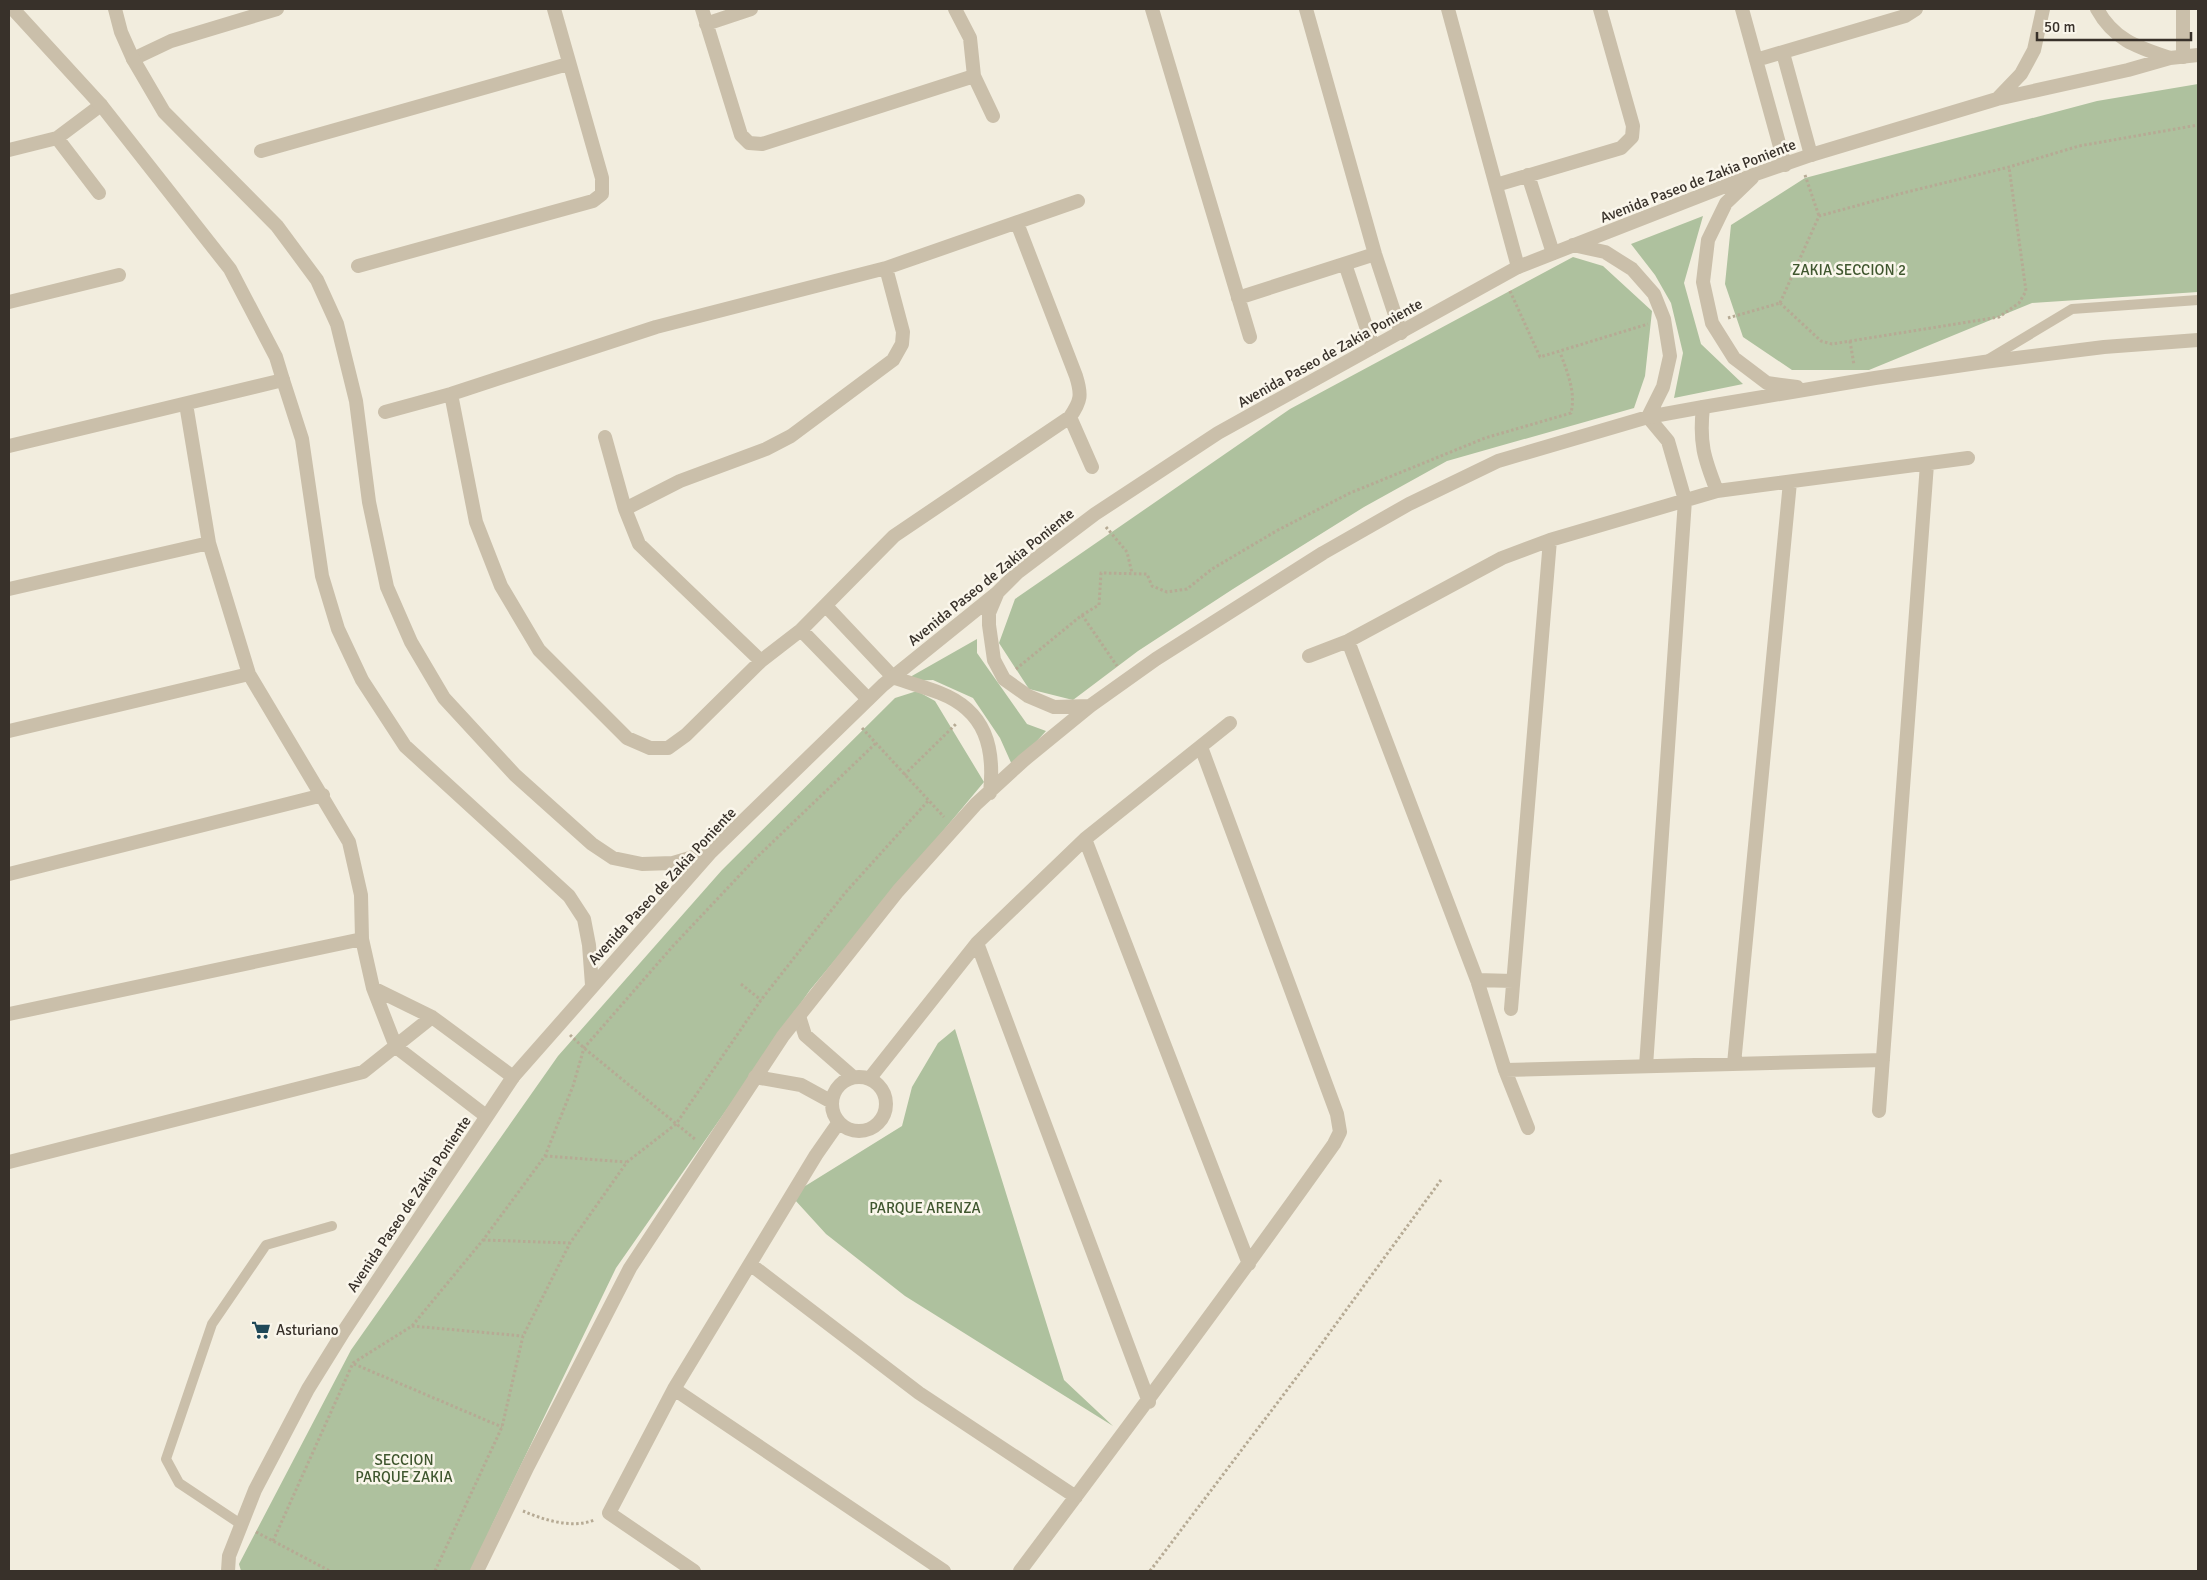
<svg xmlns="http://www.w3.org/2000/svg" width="2207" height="1580" viewBox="0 0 2207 1580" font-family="Signika,sans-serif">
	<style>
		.green { fill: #aec19e }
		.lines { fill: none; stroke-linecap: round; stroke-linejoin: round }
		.path { stroke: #b6aa94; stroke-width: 3; stroke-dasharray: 2.5 2.5; stroke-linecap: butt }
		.service { stroke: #cabfaa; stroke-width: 10 }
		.minor { stroke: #cabfaa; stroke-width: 14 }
		.tertiary { stroke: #cabfaa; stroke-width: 14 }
		.labels { text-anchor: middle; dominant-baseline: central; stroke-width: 5; stroke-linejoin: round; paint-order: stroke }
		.street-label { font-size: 15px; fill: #38312a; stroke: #faf6eb }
		.park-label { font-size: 15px; fill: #3f562e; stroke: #faf6eb }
		.poi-label { font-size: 15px; fill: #38312a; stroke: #faf6eb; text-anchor: start }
	</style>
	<rect width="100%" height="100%" fill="#f2edde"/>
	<path class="green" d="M2198,84V292L2032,303L1869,370H1792L1743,337L1725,284L1731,225L1805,178L2097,101Z
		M1703,216L1684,283L1701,344L1743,384L1674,398L1683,353L1671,303L1655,275L1631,244Z
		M1573,257L1603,266L1652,311L1645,376L1634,408L1447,461L1364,507L1233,589L1138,651L1073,700L1029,689L999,643L1015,599L1290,409Z
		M977,639V653L1027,724L1046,731L1013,767L1000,738L973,698L933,680L903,681Z
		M917,691L935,701L984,782L810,990L616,1268L492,1525L473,1571H241L239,1564L351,1350L558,1056L722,870L895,698Z
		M955,1029L1064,1380L1113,1426L905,1296L826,1234L795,1200L802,1188L902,1126L912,1087L938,1043Z"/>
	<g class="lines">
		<path class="path" d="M1805,175L1819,216
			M1510,291L1540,357L1648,324
			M1780,303L1819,216L1903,193L2009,167L2079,146L2198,125
			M1780,303L1821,341L1832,344L1999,317L2019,303L2026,291L2009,167
			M1728,318L1780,303
			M1850,341L1854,365
			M1106,527L1127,552L1132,573
			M1082,615L1117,666
			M1016,669L1082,615L1099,605L1101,573L1147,574L1152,586L1167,592L1187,589L1212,569L1278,530L1350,493L1485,438L1571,413C1576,391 1567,372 1560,352
			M862,728L944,817
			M904,775L957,723
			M741,984L761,1000
			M570,1035L584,1048L696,1140
			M545,1156L626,1162
			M483,1240L570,1243
			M412,1326L523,1336
			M354,1364L502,1427
			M523,1511C544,1520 572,1529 594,1520
			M256,1532L330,1571
			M273,1541L353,1363L412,1326L483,1240L545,1156L573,1086L584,1048L673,946L754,860L876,743
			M435,1571L502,1427L523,1336L570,1243L627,1162L676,1124L761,1000L845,893L928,801
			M1150,1571L1309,1361L1441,1180"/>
		<path class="service" d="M1987,360L2072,309L2198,300
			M242,1525L179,1483L166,1459L212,1324L266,1245L332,1226"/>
		<path class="minor" d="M702,9L741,135L749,143L762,144L974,76
			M955,9L970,38L974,76L993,116
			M1152,9L1250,337
			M1306,9L1375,254L1401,333
			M1448,9L1518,267
			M1742,9L1785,165
			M2183,9V57
			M706,24L751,9
			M1783,53L1811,155
			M133,59L171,41L277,9
			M1756,60L1905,16L1916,9
			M57,138L99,193
			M9,150L57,138L101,105
			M261,151L568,64
			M1528,175L1553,253
			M1496,185L1621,148L1632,137L1633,126L1600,9
			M1345,264L1373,347
			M358,266L593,201L602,194V178L554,9
			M1238,298L1375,254
			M9,302L119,275
			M451,394L476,522L501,586L539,650L627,738L650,748H668L686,735L761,661L801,630L894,536L1070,417C1081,401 1082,395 1076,376L1017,223
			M186,404L209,543L249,674L349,842L361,895L362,939L373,988L396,1047L486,1116
			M1703,407C1699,443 1704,458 1717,491
			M385,412L451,394L656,327L886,268L1078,201
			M1070,417L1092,467
			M605,437L625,509L639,544L761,661
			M9,446L283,380
			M625,509L680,481L766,449L791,436L893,360L902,344L903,332L886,268
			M9,589L209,543
			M826,606L893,677
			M801,630L868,699
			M1348,641L1477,980L1505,1070L1528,1128
			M1309,656L1348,641L1502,558L1550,540L1717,491L1968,458
			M9,731L249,674
			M1085,839L1249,1264
			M9,874L323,795
			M977,943L1149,1402
			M1477,980L1513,981
			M373,988L432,1017L513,1077
			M1511,1009L1550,540
			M9,1014L362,939
			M799,1016L805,1035L853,1077
			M1734,1064L1790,482
			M1646,1066L1685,500L1668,441L1648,417
			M1505,1070L1883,1060
			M832 1104a27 27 0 1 1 54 0a27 27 0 1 1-54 0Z
			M755,1077L801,1085L832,1102
			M870,1078L977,943L1085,839L1230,723
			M1879,1111L1927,464
			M9,1162L363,1072L432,1017
			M750,1264L919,1393L1076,1497
			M674,1389L944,1571
			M694,1571L609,1513L674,1389L816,1155L839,1122
			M1020,1571C1126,1430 1232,1288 1334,1144L1340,1132L1337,1114L1201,747"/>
		<path class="tertiary" d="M13,9L101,105L230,269L276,357L283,380L302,439L322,576L338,629L362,680L405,746L569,896L584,919L589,945L592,985
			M115,9L121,32L133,59L164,112L277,226L317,280L337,324L356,401L369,502L387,587L411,642L444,698L515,775L592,844L613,858L642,864L673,863L710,852
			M2097,9C2114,40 2137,47 2170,58
			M1997,99L2021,74L2034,50L2043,9
			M1752,178L1726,203L1708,240L1703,282L1712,323L1734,358L1767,383L1797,387
			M1573,245L1605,252L1632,269L1654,294L1664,319L1670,356L1663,387L1648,417
			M997,594L989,613V625L994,660L1004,679L1028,696L1054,707L1090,706
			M893,677C908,683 925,687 940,693C986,711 995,748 990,793
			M228,1571L229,1556L255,1490L308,1389L344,1331L513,1077L711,852L883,685L997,593L1017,573L1095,514L1218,433L1518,267L1756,174L1811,155L1997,99L2128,70L2170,58L2198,55
			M477,1571L528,1466L630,1268L783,1036L898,891L976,804L1024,760L1090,706L1156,659L1323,553L1409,504L1498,461L1648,417L1703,407L1875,378L1984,362L2104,347L2198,340"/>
	</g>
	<defs>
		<g id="supermarket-bare" transform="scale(1.5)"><path d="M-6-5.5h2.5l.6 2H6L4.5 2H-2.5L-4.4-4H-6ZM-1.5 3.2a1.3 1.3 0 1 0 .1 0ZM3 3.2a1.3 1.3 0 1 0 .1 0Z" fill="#204959" stroke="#faf6eb" stroke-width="2.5" paint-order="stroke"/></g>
	</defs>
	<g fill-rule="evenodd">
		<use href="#supermarket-bare" x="261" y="1330"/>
	</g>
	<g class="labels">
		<g class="street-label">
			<text transform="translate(1698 181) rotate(-21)">Avenida Paseo de Zakia Poniente</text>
			<text transform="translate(1330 353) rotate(-29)">Avenida Paseo de Zakia Poniente</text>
			<text transform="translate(991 577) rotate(-39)">Avenida Paseo de Zakia Poniente</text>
			<text transform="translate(662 886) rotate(-47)">Avenida Paseo de Zakia Poniente</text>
			<text transform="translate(409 1204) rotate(-56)">Avenida Paseo de Zakia Poniente</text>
		</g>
		<g class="park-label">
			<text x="1849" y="270">ZAKIA SECCION 2</text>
			<text x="925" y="1208">PARQUE ARENZA</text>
			<text x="404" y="1460">SECCION<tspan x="404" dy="17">PARQUE ZAKIA</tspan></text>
		</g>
		<g class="poi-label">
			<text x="276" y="1330">Asturiano</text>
		</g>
	</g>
	<rect width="2207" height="1580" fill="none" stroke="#38312a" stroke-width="20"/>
	<path d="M2037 32v8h154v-8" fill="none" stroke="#38312a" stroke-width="2.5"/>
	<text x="2044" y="32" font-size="15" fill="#38312a" stroke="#faf6eb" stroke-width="4" paint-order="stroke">50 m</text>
</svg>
